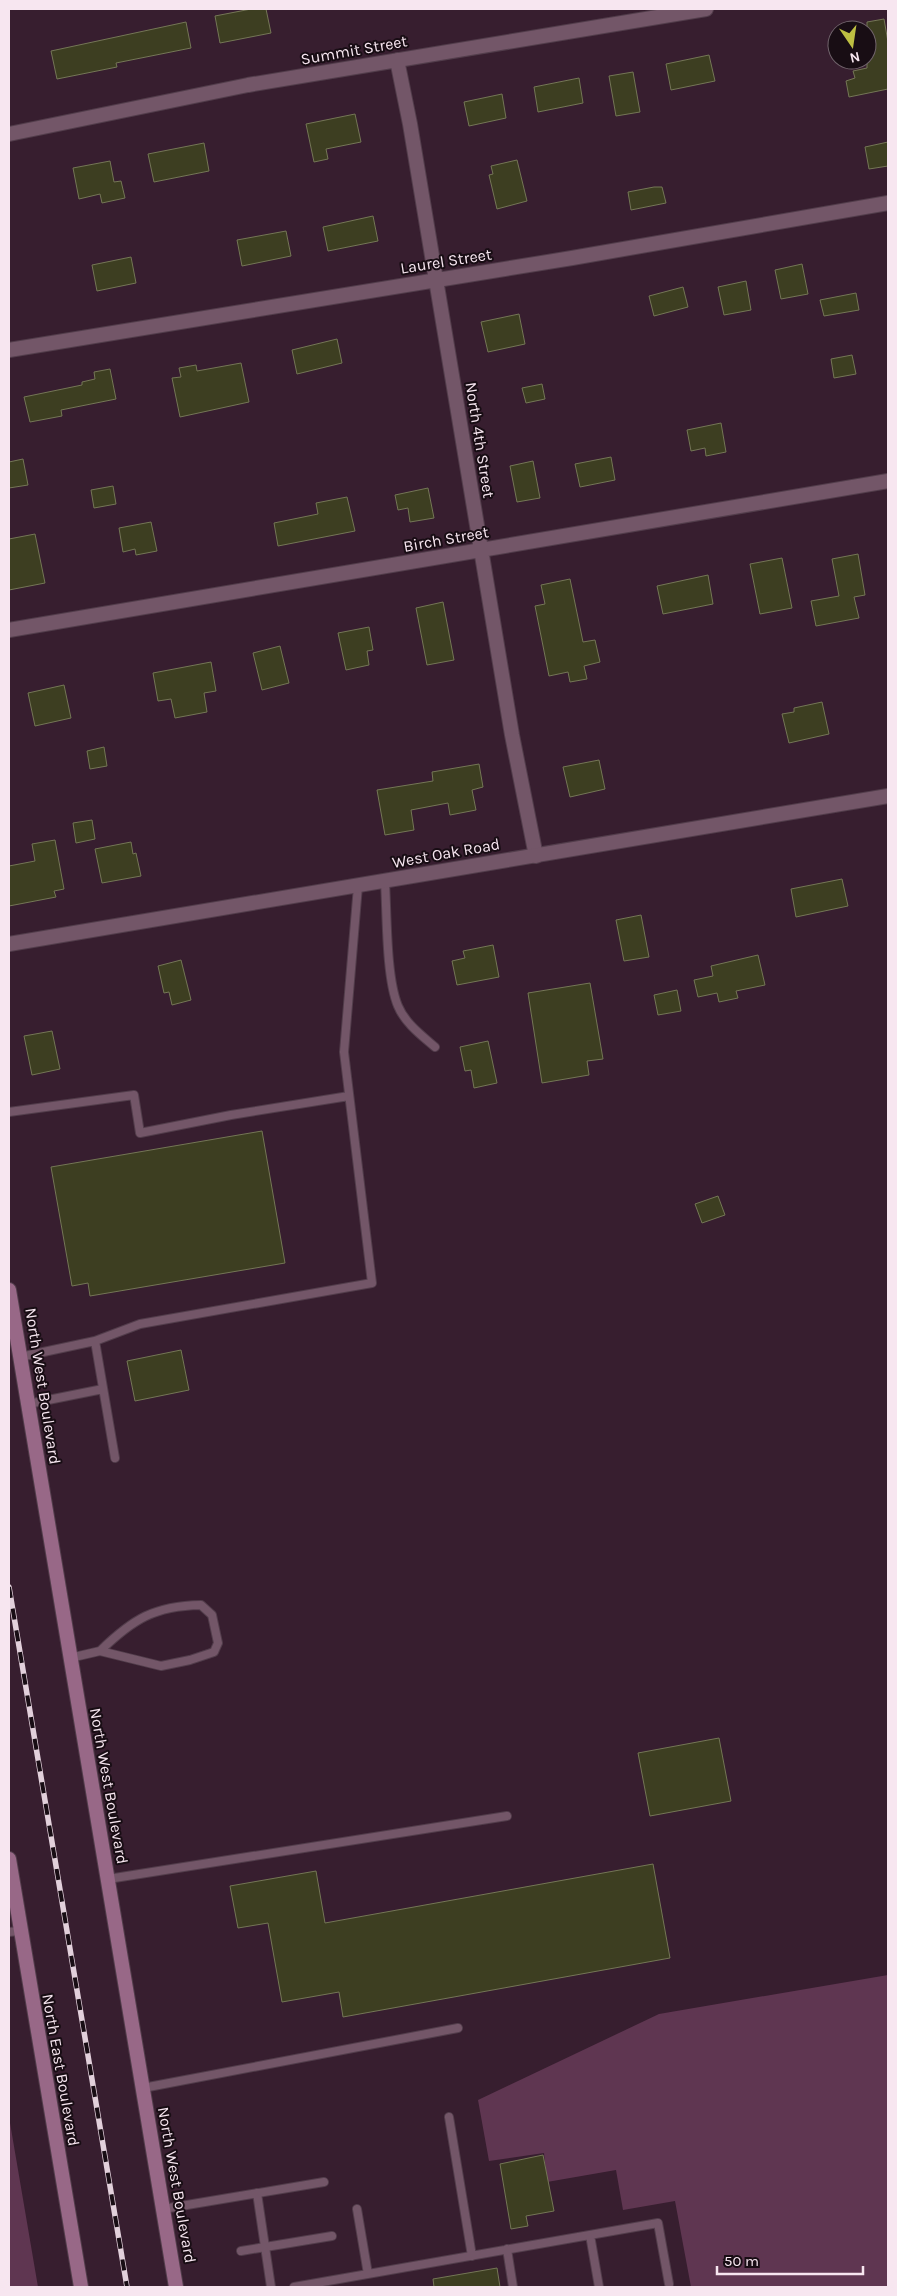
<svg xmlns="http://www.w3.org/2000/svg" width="897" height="2296" viewBox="0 0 897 2296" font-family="Karla,sans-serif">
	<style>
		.green { fill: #5f3651 }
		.building { fill: #3d3e21; stroke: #747656 }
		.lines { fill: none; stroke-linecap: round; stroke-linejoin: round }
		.service-casing { stroke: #523d4b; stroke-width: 10 }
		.minor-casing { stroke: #523d4b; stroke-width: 16 }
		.tertiary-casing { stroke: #523d4b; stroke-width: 16 }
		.secondary-casing { stroke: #523d4b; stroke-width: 16 }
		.service { stroke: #735668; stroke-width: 8 }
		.minor { stroke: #735668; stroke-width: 14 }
		.tertiary { stroke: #735668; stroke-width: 14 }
		.secondary { stroke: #986887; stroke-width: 14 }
		.rail-casing { stroke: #e2d0db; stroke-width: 5.5 }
		.rail { stroke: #180d14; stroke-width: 4; stroke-dasharray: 11; stroke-linecap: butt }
		.labels { text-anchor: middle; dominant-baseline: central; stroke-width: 4; stroke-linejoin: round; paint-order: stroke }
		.street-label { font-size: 16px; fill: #f7e6f0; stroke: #180d14 }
	</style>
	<rect width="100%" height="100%" fill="#371e2f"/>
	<path class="green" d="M888,1975V2287H691L675,2201L623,2210L616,2170L547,2182L544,2153L489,2161L478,2100L659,2014Z
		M9,2117L38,2287H9Z"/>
	<path class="building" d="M251,9H266L271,33L220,43L215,16Z
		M884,19L888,42V89L849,97L846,81L855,78L853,71L867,68V22Z
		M186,22L191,48L116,63L117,67L57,79L51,51Z
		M709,55L715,81L671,90L666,64Z
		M633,72L640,112L616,116L609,76Z
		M579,78L583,103L538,112L534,87Z
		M502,94L506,118L469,126L464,102Z
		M355,114L361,142L326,149L328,159L314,162L306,124Z
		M888,142V166L869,169L865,147Z
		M204,143L209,171L154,182L148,154Z
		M517,160L527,201L497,209L489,175L493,174L491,166Z
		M110,161L114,182L121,181L125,198L102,203L100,194L79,199L73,168Z
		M654,187H662L666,203L631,210L628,192Z
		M373,216L378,241L328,251L323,227Z
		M286,231L291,256L242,266L237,240Z
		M131,257L136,283L97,291L92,265Z
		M802,264L808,294L781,299L775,270Z
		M746,281L751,310L724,315L718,287Z
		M683,287L688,307L654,316L649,296Z
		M856,293L859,310L824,316L820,300Z
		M519,314L525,344L488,352L481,322Z
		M337,339L342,363L297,374L292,350Z
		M852,355L856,374L834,378L831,359Z
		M241,363L249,402L180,417L172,378L181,377L179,368L196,365L197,371Z
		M110,369L116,399L61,410L62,416L30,422L24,397L82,385V382L95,379L94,372Z
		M542,384L545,399L526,403L522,388Z
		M721,423L726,452L706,456L705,448L691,451L687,430Z
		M611,457L615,480L580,487L575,464Z
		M23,459L28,485L9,488V462Z
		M533,461L540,498L517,502L510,466Z
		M113,486L116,504L94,508L91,490Z
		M428,488L434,518L410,522L408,508L398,510L395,495Z
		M347,497L355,531L278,546L274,523L318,514L316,503Z
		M151,522L157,551L136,555L135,549L123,552L119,528Z
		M35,534L45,583L9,590V539Z
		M858,554L865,595L854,597L859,618L816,626L811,601L839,596L832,559Z
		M782,558L792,608L760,614L750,564Z
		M708,575L713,604L663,614L657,586Z
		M570,579L583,642L595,640L600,662L584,666L587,679L570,682L568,672L549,676L535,606L545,604L541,585Z
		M443,602L454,660L427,665L416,608Z
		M369,627L373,650L367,651L369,665L346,670L338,633Z
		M280,646L289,683L262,690L253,653Z
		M211,662L216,691L204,693L207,712L175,718L171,699L158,701L153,673Z
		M64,685L71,718L35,726L28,693Z
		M822,702L829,734L789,743L782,714L794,712V708Z
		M104,747L107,766L90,769L87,751Z
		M599,760L605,789L570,797L563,767Z
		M479,764L483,787L472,790L476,810L450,815L448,803L411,810L414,830L385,835L377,790L433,781L432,772Z
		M92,820L95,839L76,843L73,823Z
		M55,840L64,889L54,891L56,897L9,906V866L35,861L32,844Z
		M131,842L133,854L136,853L141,876L102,883L95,849Z
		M842,879L848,906L796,917L791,889Z
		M641,915L649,957L624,961L616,920Z
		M493,945L499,977L457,985L452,961L465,958L463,951Z
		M758,955L765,985L736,991L738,998L719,1002L717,993L698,997L694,980L713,976L711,966Z
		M181,960L191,1000L172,1005L169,992L164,993L158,966Z
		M590,983L603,1059L587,1061L589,1075L542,1083L528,993Z
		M677,990L681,1011L658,1015L654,995Z
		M52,1031L60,1069L32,1075L24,1036Z
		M488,1041L497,1083L474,1088L471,1070L465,1071L460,1047Z
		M262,1131L285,1263L90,1296L88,1283L72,1286L51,1167Z
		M718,1196L725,1215L702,1223L695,1204Z
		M181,1350L189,1390L135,1401L127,1361Z
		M719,1738L731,1801L650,1816L638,1753Z
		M653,1864L670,1958L343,2017L339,1992L282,2002L268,1923L238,1928L230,1886L316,1871L325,1923Z
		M543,2155L554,2211L526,2216L528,2226L511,2229L500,2164Z
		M497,2268L500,2287H434L433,2279Z"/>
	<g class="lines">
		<g class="service-casing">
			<path id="service" d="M385,882C387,914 386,978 398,1006C405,1023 421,1035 435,1047
				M9,1112L134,1095L140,1133L231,1115L349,1096
				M95,1341L115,1458
				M20,1357L95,1341L140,1324L372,1283L344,1052L358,886
				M28,1404L103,1389
				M70,1658L100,1651L161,1666L190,1660L214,1652L218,1643L212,1615L201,1605C154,1606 133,1619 100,1651
				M108,1879L507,1816
				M9,1932L19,1931
				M143,2088L458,2028
				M449,2117L472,2256
				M257,2193L271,2287
				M163,2209L324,2182
				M357,2209L368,2274
				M590,2235L599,2287
				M507,2249L513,2287
				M241,2251L332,2236
				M294,2287L658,2223L669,2284"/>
		</g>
		<g class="minor-casing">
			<path id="minor" d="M397,60L410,124L512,735L536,856
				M9,134L248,85L706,9
				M9,350L572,258L888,203
				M9,630L888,481"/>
		</g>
		<g class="tertiary-casing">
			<path id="tertiary" d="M9,944L888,796"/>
		</g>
		<g class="secondary-casing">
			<path id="secondary" d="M9,1290L176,2287
				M9,1859L81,2287"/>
		</g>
		<use href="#service" class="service"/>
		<use href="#minor" class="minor"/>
		<use href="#tertiary" class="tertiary"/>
		<use href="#secondary" class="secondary"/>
		<g class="rail-casing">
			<path id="rail" d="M9,1587L127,2287"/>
		</g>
		<use href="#rail" class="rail"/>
	</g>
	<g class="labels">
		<g class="street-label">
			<text transform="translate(354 50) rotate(-10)">Summit Street</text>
			<text transform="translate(446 261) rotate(-9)">Laurel Street</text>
			<text transform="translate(480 440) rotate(81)">North 4th Street</text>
			<text transform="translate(446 539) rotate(-10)">Birch Street</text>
			<text transform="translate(446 853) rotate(-10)">West Oak Road</text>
			<text transform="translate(43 1386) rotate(81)">North West Boulevard</text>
			<text transform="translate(109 1786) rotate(80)">North West Boulevard</text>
			<text transform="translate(61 2070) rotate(80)">North East Boulevard</text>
			<text transform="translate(177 2185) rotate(80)">North West Boulevard</text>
		</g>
	</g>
	<rect width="897" height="2296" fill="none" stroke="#f7e6f0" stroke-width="20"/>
	<g transform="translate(852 45) rotate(167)"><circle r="24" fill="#180d14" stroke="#71646c"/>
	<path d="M0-4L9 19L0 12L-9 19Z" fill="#bebf42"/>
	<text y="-8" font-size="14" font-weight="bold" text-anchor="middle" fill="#f7e6f0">N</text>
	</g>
	<path d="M717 2266v8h146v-8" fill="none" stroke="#f7e6f0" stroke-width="2.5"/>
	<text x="724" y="2266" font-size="15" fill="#f7e6f0" stroke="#180d14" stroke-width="4" paint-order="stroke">50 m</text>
</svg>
